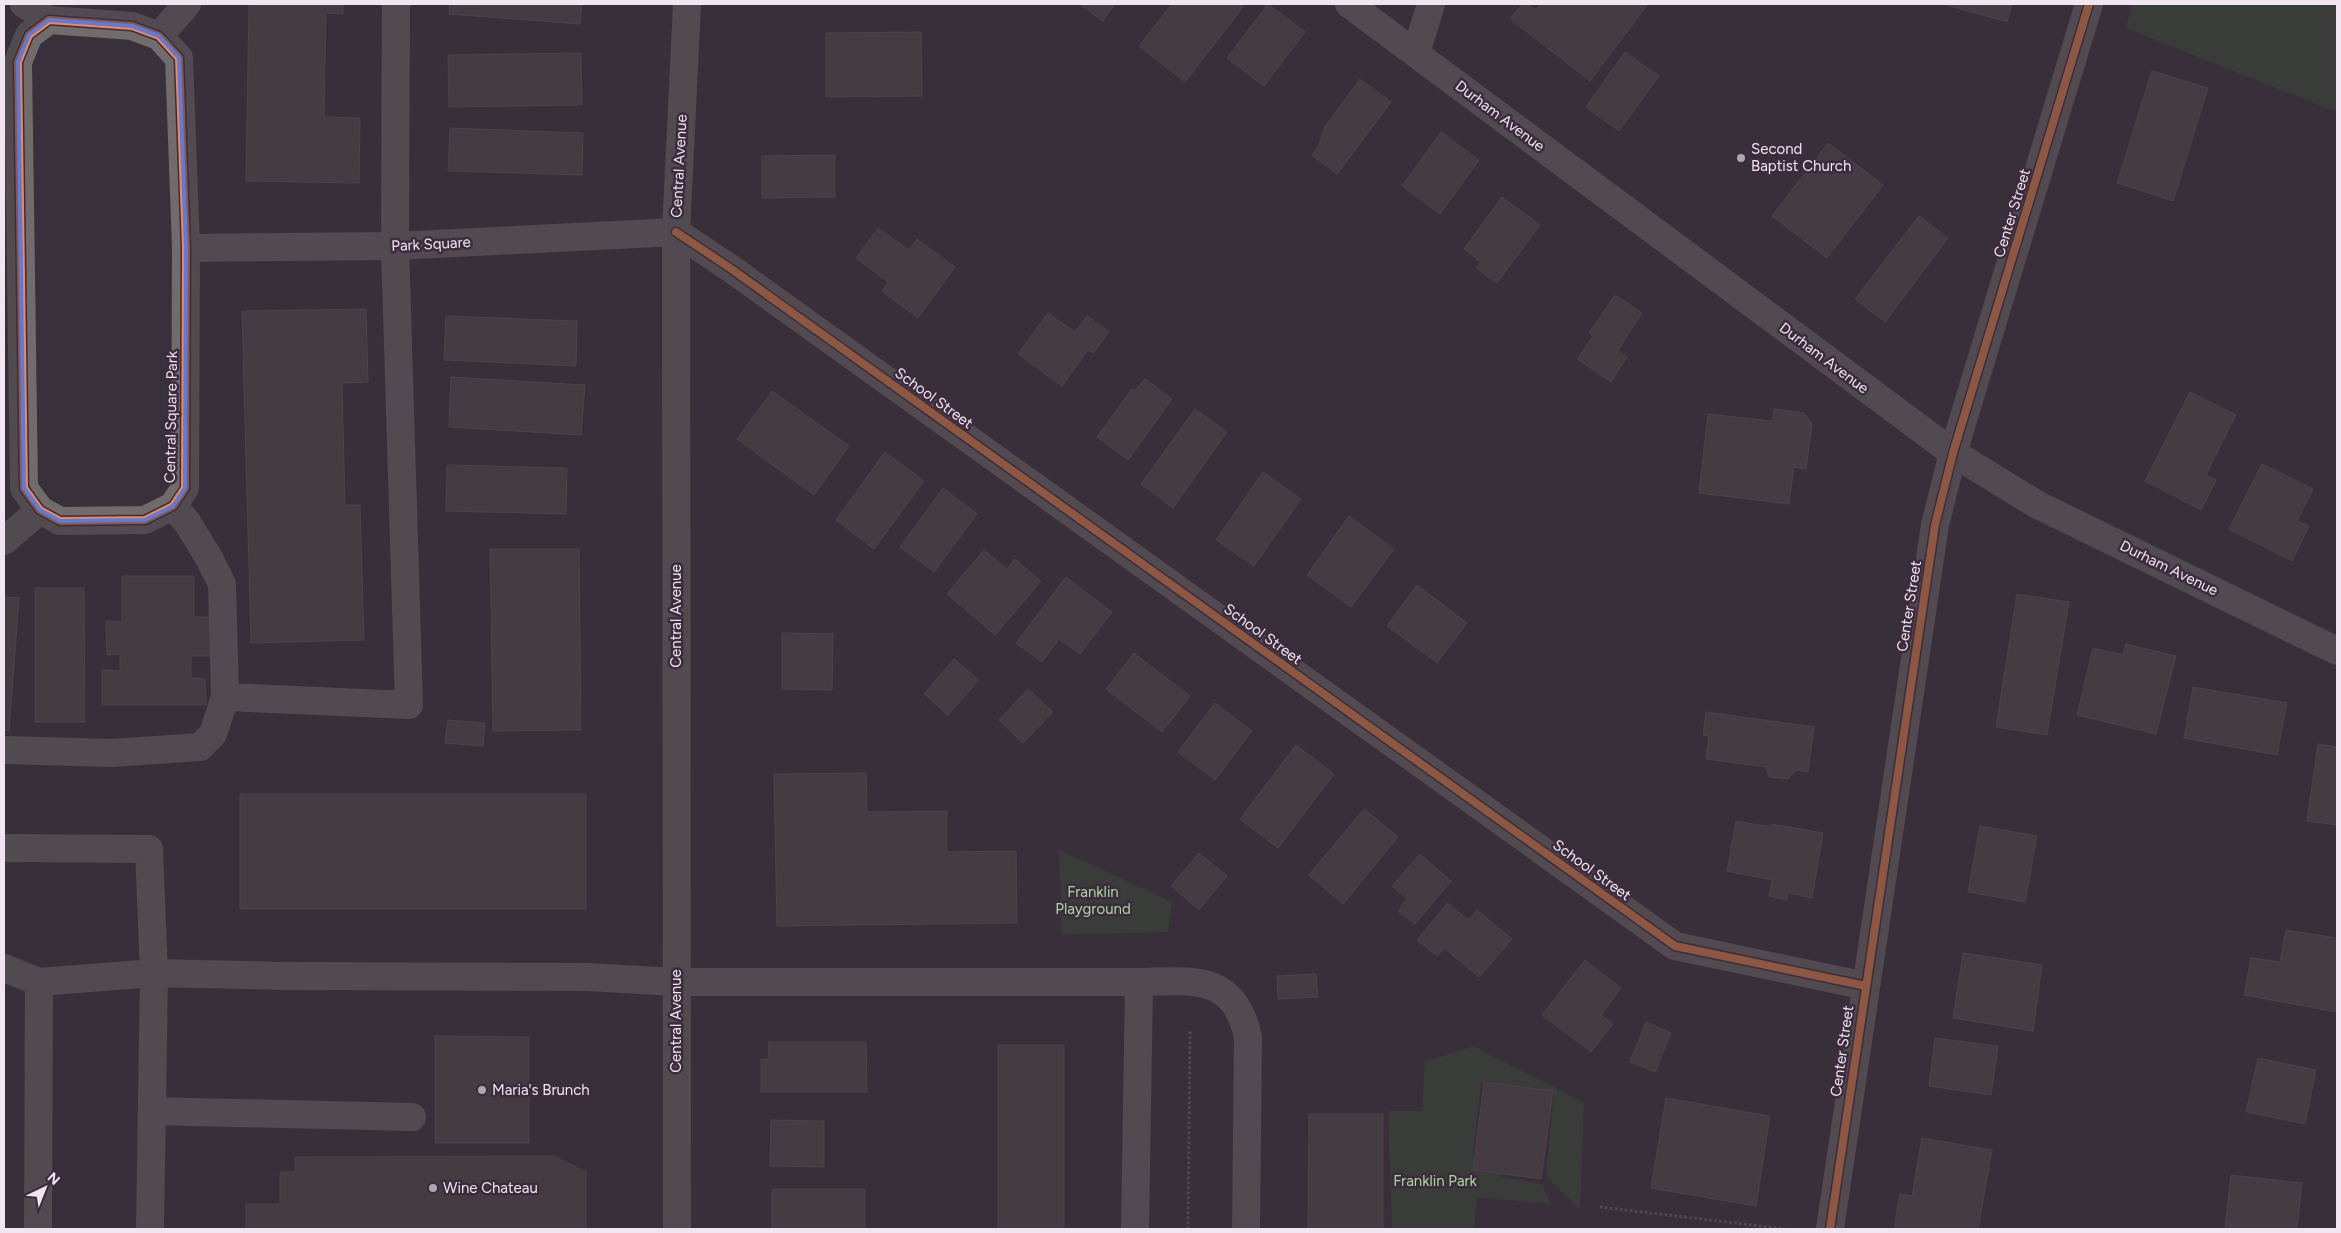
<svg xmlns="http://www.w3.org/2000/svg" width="2341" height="1233" viewBox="0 0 2341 1233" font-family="Figtree,sans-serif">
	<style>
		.green { fill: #3b4d38 }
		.building { fill: #544b4f; stroke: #63595d }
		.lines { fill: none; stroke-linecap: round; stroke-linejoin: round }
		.path { stroke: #6e686d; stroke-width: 3; stroke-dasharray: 2.5 2.5; stroke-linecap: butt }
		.minor { stroke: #706c6c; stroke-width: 28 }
		.cycleway-casing { stroke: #3c2c3e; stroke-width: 11 }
		.cycleway { stroke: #f5874c; stroke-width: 8 }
		.marked { fill: none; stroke: #5c7bdf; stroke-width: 4; stroke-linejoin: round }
		.poi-dot { fill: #b0a6b0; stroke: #3c2c3e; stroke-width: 2 }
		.labels { text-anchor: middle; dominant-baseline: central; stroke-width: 5; stroke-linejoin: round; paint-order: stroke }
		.street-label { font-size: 15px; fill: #f0e5f0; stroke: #3c2c3e }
		.poi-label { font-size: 15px; fill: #f0e5f0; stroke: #3c2c3e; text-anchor: start }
		.park-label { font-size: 15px; fill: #a5d89a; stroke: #3c2c3e }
	</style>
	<rect width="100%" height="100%" fill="#38303a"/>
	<path class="green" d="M2132,4H2337V112L2126,28Z
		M1059,850L1172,902L1168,932L1062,934Z
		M1474,1046L1584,1103L1580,1209L1546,1177L1554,1093L1481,1082L1473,1156L1504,1162L1502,1177L1542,1184L1551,1204L1477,1197L1474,1229H1392L1388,1111H1422L1425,1062Z"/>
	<path class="building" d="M249,4H343V14L326,13L324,117L360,118L359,183L246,181Z
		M450,4H582L580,24L449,14Z
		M1080,4H1115L1103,21Z
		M1172,4H1239L1243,7L1185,82L1139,46Z
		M1268,4L1305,32L1264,86L1227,58Z
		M1522,4H1528L1536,10L1541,4H1648L1590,81L1510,19Z
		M1944,4H2012L2007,22Z
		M921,32L922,96L826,97V33Z
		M1625,52L1659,76L1619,131L1586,107Z
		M581,53L582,105L449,107L448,55Z
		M2152,71L2208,88L2173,201L2117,183Z
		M1360,79L1391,102L1337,174L1312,155L1319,145L1324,128Z
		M450,128L583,133L582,175L448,171Z
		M1441,132L1479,160L1440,214L1402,186Z
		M1828,143L1883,185L1827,258L1772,216Z
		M835,155V197L762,198V156Z
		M1502,197L1540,225L1497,283L1476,268L1481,262L1464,249Z
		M1919,216L1948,238L1885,322L1855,299Z
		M878,228L909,250L917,239L955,267L918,318L882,291L888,282L856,258Z
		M1615,295L1642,313L1618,350L1627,357L1611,382L1577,359L1593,336L1589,333Z
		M366,309L368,382L342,383L345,505H360L364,640L251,643L242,311Z
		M1048,313L1075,332L1087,316L1109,332L1093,353L1088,350L1062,386L1018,354Z
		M446,316L577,321L576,366L444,360Z
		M451,377L585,385L581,435L449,427Z
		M1145,379L1172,399L1128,460L1097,437L1132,389L1135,391Z
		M772,391L849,446L814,495L737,439Z
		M2190,392L2236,415L2206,475L2216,480L2201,510L2145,481Z
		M1195,409L1227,432L1173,508L1141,484Z
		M1774,409L1804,413L1812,424L1806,469L1794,467L1789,504L1699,493L1708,414L1772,421Z
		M885,452L924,481L874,549L836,520Z
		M2262,464L2313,489L2297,521L2309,526L2292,561L2229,529Z
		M447,465L567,468L566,514L446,511Z
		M1263,472L1301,499L1254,566L1216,540Z
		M943,488L977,514L934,572L900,547Z
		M1349,516L1394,549L1351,607L1307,575Z
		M490,549H579L581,730L493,731Z
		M984,550L1007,569L1015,559L1041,581L995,635L947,594Z
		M122,576H194V617H210V656H191V678L205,679L206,705H102V670L120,671V654L107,655L106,621L122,622Z
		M1066,577L1112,612L1080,654L1059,639L1042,662L1016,643Z
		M1417,585L1467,623L1437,663L1387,626Z
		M35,588H84L85,722H35Z
		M2017,594L2069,602L2047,735L1996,727Z
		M4,597L19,598L9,731L4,730Z
		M782,633L833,634L832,690L782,689Z
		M2126,644L2176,656L2156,734L2077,715L2093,648L2123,655Z
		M1134,653L1190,696L1162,732L1106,689Z
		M954,659L979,680L948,715L924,694Z
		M2193,687L2287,703L2277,755L2184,738Z
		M1028,689L1053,712L1023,743L999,720Z
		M1215,703L1252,731L1215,780L1178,752Z
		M1706,712L1814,727L1808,772L1796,770L1788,779L1769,777L1766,767L1706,759L1709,736L1703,735Z
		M448,720L485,723L483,746L445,743Z
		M2318,744L2337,747V825L2307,821Z
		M1296,745L1334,774L1278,848L1240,819Z
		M866,773L867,812L947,811V852L1016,851L1017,923L777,926L774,774Z
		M240,794H586V909H240Z
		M1364,809L1398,837L1343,904L1309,875Z
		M1736,821L1771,827L1772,824L1823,833L1812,898L1788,893L1787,900L1769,896L1772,880L1727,871Z
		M1980,826L2037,836L2025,902L1968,892Z
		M1199,853L1227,876L1199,910L1171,886Z
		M1420,854L1451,881L1415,924L1398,911L1407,899L1392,886Z
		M1448,903L1468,920L1477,910L1512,939L1479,977L1444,948L1437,956L1417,940Z
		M2286,930L2337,938V1012L2244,995L2251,958L2280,962Z
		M1963,953L2042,965L2033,1031L1953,1018Z
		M1585,960L1621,988L1601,1015L1613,1024L1591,1052L1542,1015Z
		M1316,974L1318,997L1278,999L1277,976Z
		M1646,1022L1671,1033L1655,1072L1630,1062Z
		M435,1036L529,1037V1143H435Z
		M1935,1038L1998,1046L1991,1095L1929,1086Z
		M768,1042H866L867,1092H761V1059H769Z
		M998,1045H1064V1229H998Z
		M2258,1058L2316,1070L2305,1124L2246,1112Z
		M1484,1082L1553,1091L1541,1179L1473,1170Z
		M1666,1098L1770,1116L1756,1206L1651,1188Z
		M1309,1114H1383V1229H1308Z
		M771,1120L824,1121V1167L770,1166Z
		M1922,1138L1992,1150L1978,1229H1894L1900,1194L1912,1196Z
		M554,1156L586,1172V1229H246V1204H280V1172H295V1157Z
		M2231,1175L2302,1183L2297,1229L2225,1228Z
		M772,1189H865V1229H772Z"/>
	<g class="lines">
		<path class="path" d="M1600,1207L1785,1229
			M1188,1229L1190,1029"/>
		<path class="minor" d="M24,4L49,20
			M1349,4L1953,453L2036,504L2337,651
			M49,20L132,26L159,36L179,58L186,248L185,488L173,506L145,520L60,521L40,510L24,488L18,62L29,35Z
			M159,36L187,4
			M1416,53L1431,4
			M676,232L730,268L1675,946L1866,986
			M186,248L395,246L676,232
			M4,541L40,510
			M225,697L409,705L395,246L396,4
			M4,750L112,753L200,747L213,734L225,697L222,584L209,558L187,522L173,506
			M4,848L149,849L154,973L39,982
			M4,968L39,982L38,1229
			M152,1111L412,1117
			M150,1229L154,973L285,976L588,977L676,982H1139
			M677,1229L676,232L687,4
			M1135,1229L1139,982C1192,981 1234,973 1248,1037L1246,1229
			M1830,1229L1935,525L1953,453L2089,4"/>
		<g class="cycleway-casing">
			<path id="cycleway" d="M49,20L132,26L159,36L179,58L186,248L185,488L173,506L145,520L60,521L40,510L24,488L18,62L29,35Z
				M676,232L730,268L1675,946L1866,986
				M1830,1229L1935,525L1953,453L2089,4"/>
		</g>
		<use href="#cycleway" class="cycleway"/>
	</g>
	<path d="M0 0H2341V1233H0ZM49,20L132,26L159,36L179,58L186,248L185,488L173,506L145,520L60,521L40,510L24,488L18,62L29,35Z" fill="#38303a" fill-opacity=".55" fill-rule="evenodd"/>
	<path class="marked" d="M49,20L132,26L159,36L179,58L186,248L185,488L173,506L145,520L60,521L40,510L24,488L18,62L29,35Z"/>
	<g class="poi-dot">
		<circle cx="1741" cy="158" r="5"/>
		<circle cx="482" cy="1090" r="5"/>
		<circle cx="433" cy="1188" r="5"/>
	</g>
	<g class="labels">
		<g class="street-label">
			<text transform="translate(1500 116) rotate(37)">Durham Avenue</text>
			<text transform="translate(679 166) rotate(-87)">Central Avenue</text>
			<text transform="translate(2012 213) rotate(-73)">Center Street</text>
			<text transform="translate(431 244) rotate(-3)">Park Square</text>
			<text transform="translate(1824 358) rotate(37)">Durham Avenue</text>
			<text transform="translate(934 398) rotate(36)">School Street</text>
			<text transform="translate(171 417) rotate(-89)">Central Square Park</text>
			<text transform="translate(2169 568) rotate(26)">Durham Avenue</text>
			<text transform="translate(1909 606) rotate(-81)">Center Street</text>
			<text transform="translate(676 616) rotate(-90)">Central Avenue</text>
			<text transform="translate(1263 634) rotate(36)">School Street</text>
			<text transform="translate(1592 870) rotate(36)">School Street</text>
			<text transform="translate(676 1021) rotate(-90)">Central Avenue</text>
			<text transform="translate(1842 1051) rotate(-82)">Center Street</text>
		</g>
		<g class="poi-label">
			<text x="1751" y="149">Second<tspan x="1751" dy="17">Baptist Church</tspan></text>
			<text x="492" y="1090">Maria's Brunch</text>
			<text x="443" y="1188">Wine Chateau</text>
		</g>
		<g class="park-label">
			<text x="1093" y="892">Franklin<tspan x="1093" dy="17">Playground</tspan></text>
			<text x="1435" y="1181">Franklin Park</text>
		</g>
	</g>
	<rect width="2341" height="1233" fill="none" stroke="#f0e5f0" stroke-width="10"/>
	<g transform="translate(45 1188) rotate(43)" stroke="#3c2c3e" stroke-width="4" paint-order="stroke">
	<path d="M0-4L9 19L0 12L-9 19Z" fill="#f0e5f0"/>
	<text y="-8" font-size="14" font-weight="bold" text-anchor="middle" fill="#f0e5f0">N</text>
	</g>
</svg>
